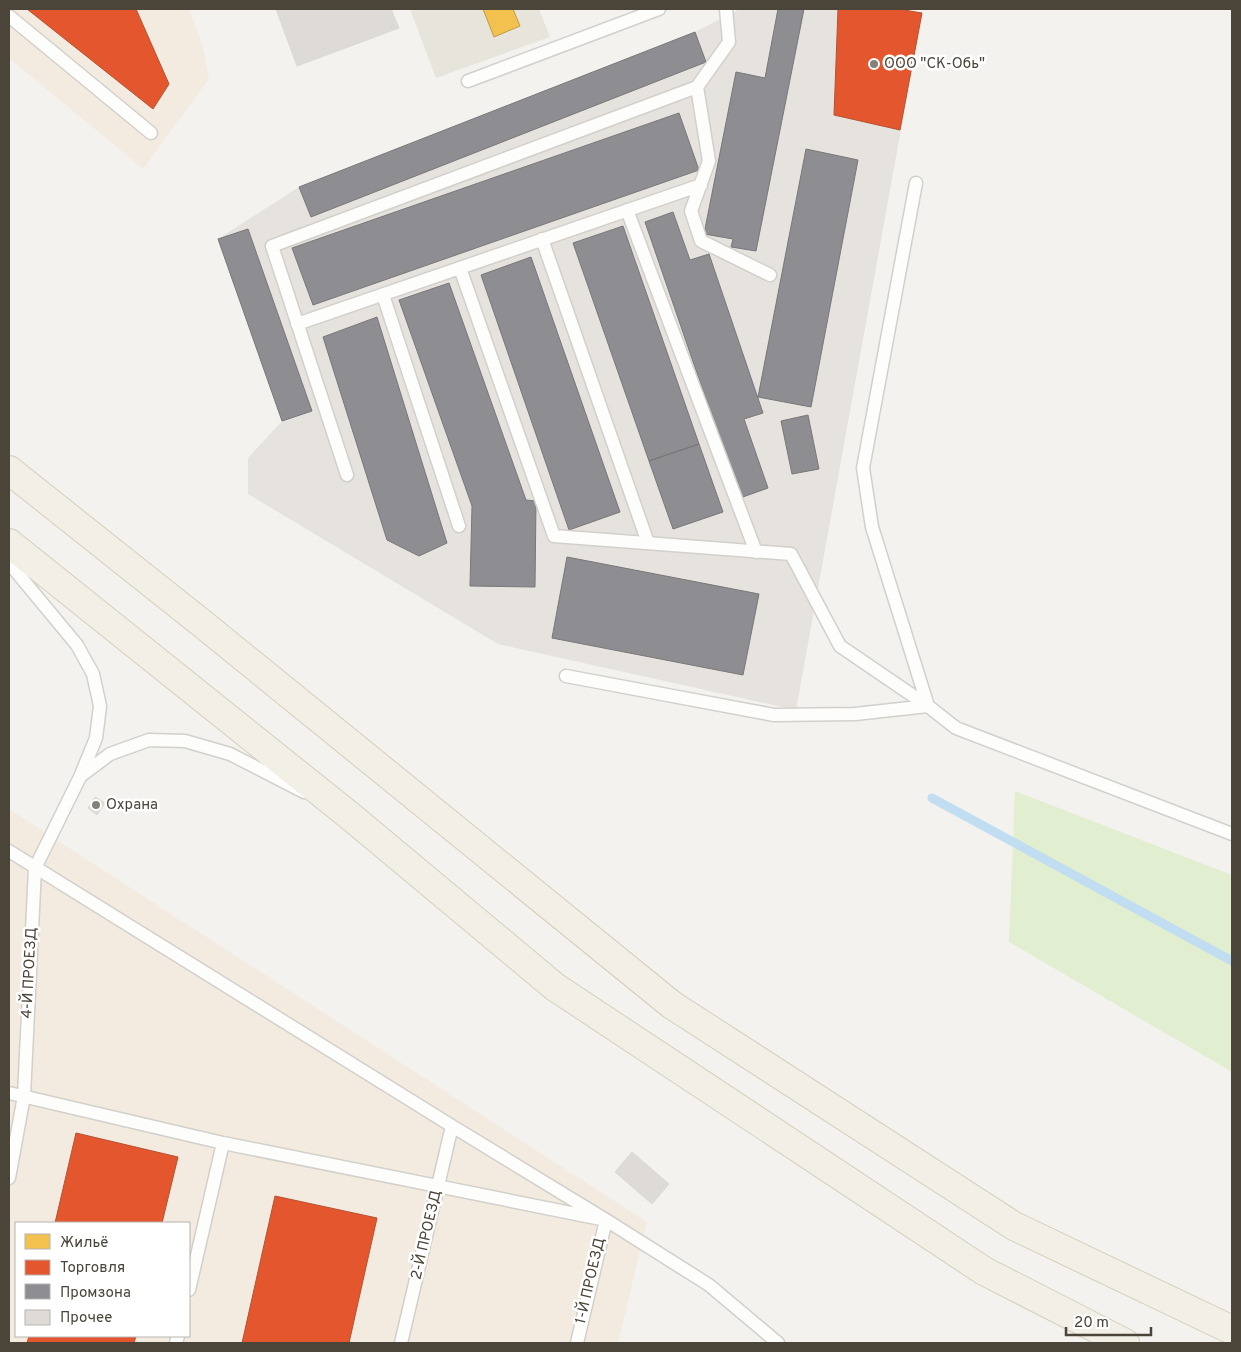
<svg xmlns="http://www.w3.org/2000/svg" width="1241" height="1352" viewBox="0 0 1241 1352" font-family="Overpass,sans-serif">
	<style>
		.residential { fill: #e7e4dc }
		.commercial { fill: #f3ebdf; fill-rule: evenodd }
		.industrial { fill: #e6e2de }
		.green { fill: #e1eecf }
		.homes { fill: #f2c14e; stroke: #c09c48 }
		.shops { fill: #e4572e; stroke: #b65131 }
		.industry { fill: #8d8d92; stroke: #797777 }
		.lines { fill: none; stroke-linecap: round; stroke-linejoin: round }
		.stream { stroke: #c0ddf1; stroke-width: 9 }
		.building { fill: #dedbd6; stroke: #dcd9d4 }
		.service-casing { stroke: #d2d0cb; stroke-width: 15 }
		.primary-casing { stroke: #d6cebb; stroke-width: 30 }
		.service { stroke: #fdfdfc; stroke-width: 12 }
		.primary { stroke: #f2efe6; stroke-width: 28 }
		.poi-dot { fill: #868178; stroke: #fff; stroke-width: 2 }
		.labels { text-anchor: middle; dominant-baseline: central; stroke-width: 5; stroke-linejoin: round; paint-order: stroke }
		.poi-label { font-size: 15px; fill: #4b4439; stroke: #fff; text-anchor: start }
		.street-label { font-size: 15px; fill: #4b4439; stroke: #fff }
	</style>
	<rect width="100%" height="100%" fill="#f4f2ee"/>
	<path class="residential" d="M410,9H539L550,37L436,78Z"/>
	<path class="commercial" d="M9,9H189L203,47L209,79L143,169L9,58Z
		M9,809L647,1222L618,1343H9ZM16,1223H189V1336H16Z"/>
	<path class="industrial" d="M740,9H901L922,13L796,710L498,644L248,494V458L282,421L218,239L299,187L695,32Z"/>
	<path class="green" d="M1015,791L1232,875V1072L1009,942Z"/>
	<path class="homes" d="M483,9H513L520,26L494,37Z"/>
	<path class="shops" d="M27,9H136L169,84L153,109Z
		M838,9H898L922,13L900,130L834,115Z
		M76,1133L178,1157L162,1223H55Z
		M275,1196L377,1218L349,1343H242Z
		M29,1336H136L134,1343H27Z"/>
	<path class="industry" d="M778,9H804L756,251L731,247L733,239L704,234L736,72L765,78Z
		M695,32L706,62L311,217L299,187Z
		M679,113L699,170L313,305L292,248Z
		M806,149L858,160L811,407L758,397Z
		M673,212L690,260L709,254L763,413L744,419L768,488L740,498L645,222Z
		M623,226L699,444L649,461L573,243Z
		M248,229L312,411L282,421L218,239Z
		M531,257L620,512L569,530L481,275Z
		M449,283L526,500L536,501L535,587L470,586L472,506L399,300Z
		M377,317L447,543L419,556L387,540L323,337Z
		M808,415L819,469L792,474L781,421Z
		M699,444L723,512L673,529L649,461Z
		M567,557L759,594L743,675L552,638Z"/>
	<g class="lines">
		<path class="stream" d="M932,798L1232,961"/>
	</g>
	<path class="building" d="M276,9H391L399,28L297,66Z
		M95,797L105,803L97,815L88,808Z
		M632,1152L669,1184L652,1204L615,1172Z"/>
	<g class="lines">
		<g class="service-casing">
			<path id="service" d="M9,16L151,133
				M468,81L659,9
				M697,87L729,42L726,9
				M627,210L756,552
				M542,239L648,543
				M460,268L554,536L791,554L840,646L928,706L956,728L1232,834
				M383,295L459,526
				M297,324L701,185
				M347,475L272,246L697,87L709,161L691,211L701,241L770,275
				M9,563L77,645L93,674L100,706L96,738L80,777L35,868L24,1096L9,1178
				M566,676L774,715L855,714L928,706L872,527L863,468L916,183
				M82,775L110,754L149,740L185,741L230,754L304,792
				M9,851L452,1126L606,1220L709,1285L778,1343
				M9,1093L223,1143L606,1220L577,1343
				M189,1290L223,1143
				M176,1343L178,1336
				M401,1343L452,1126"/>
		</g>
		<g class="primary-casing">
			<path id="primary" d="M9,470L204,625L672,1005L1014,1226L1232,1330
				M9,543L350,816L555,987L984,1271L1125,1343"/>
		</g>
		<use href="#service" class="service"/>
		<use href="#primary" class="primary"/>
	</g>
	<g class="poi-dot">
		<circle cx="874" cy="64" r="5"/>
		<circle cx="96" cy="805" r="5"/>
	</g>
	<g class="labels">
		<g class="poi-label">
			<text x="884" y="64">ООО "СК-Обь"</text>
			<text x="106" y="805">Охрана</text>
		</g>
		<g class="street-label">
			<text transform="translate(30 973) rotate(-87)">4-Й ПРОЕЗД</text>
			<text transform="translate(427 1235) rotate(-77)">2-Й ПРОЕЗД</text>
			<text transform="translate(591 1281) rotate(-77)">1-Й ПРОЕЗД</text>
		</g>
	</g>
	<rect width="1241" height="1352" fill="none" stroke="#4b4439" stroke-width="20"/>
	<rect x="15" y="1222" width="175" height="115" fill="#ffffff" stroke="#b7b4b0"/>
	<rect x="25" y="1234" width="25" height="15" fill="#f2c14e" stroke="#b7b4b0"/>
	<text x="60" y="1247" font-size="15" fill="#4b4439">Жильё</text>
	<rect x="25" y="1260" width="25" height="15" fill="#e4572e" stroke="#b7b4b0"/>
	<text x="60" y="1272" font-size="15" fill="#4b4439">Торговля</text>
	<rect x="25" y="1284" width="25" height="15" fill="#8d8d92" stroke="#b7b4b0"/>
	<text x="60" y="1297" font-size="15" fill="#4b4439">Промзона</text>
	<rect x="25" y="1310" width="25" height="15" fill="#dedbd6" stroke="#b7b4b0"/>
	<text x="60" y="1322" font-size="15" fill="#4b4439">Прочее</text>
	<path d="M1066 1327v8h85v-8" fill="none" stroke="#4b4439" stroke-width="2.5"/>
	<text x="1074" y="1327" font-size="15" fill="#4b4439" stroke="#ffffff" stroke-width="4" paint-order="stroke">20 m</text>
</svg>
